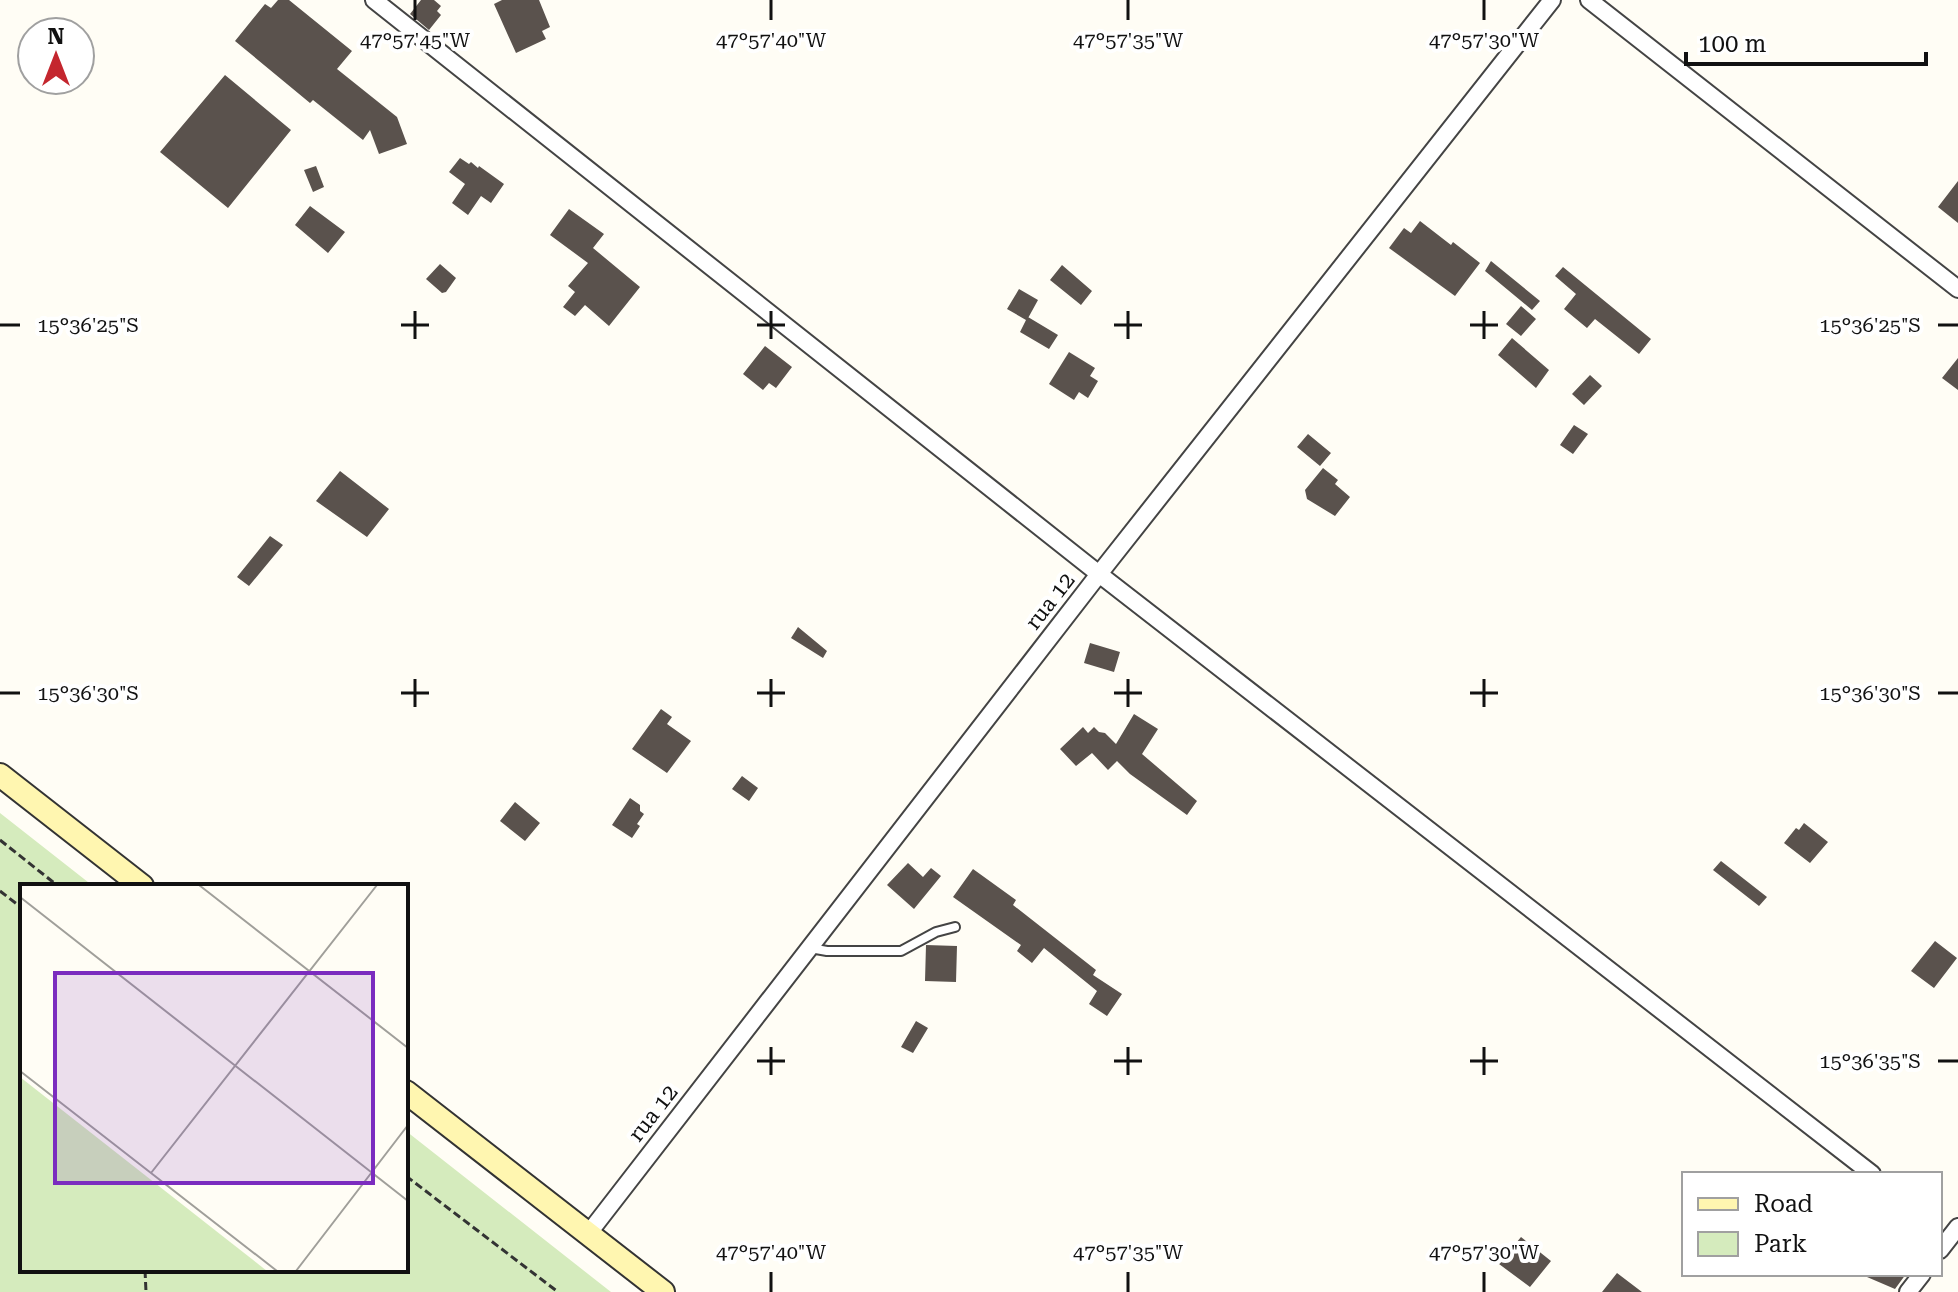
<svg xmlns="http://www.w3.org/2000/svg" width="1958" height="1292" viewBox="0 0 1958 1292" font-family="'Roboto Serif',serif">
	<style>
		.green { fill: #d5ebbd }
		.building { fill: #5a524d }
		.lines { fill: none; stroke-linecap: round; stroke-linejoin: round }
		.service-casing { stroke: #444; stroke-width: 12 }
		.minor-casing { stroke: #444; stroke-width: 20 }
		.secondary-casing { stroke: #333; stroke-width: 26 }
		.path { stroke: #333; stroke-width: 3; stroke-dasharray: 8 4; stroke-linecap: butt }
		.service { stroke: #fff; stroke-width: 8 }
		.minor { stroke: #fff; stroke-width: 16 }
		.secondary { stroke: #fff6b0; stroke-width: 22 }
		.ticks { fill: none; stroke: #111; stroke-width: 3 }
		.labels { text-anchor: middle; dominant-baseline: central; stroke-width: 8; stroke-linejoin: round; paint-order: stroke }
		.street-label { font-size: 22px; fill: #111; stroke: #fff }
		.inset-road { fill: none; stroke: #a09f9a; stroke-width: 2 }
		.view { fill: #7b2cbf; fill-opacity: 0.15; stroke: #7b2cbf; stroke-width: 4 }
		.inset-edge { fill: none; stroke: #111; stroke-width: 4 }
		.ticks-label { font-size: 20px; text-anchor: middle; fill: #111; stroke: #fff; stroke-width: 8; stroke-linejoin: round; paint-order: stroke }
	</style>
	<rect width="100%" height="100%" fill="#fffdf5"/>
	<path class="green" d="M0,813L93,886H22V1270H406V1131L611,1292H0Z"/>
	<path class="building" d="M278,0H289L352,51L337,69L397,117L407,144L379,154L370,130L363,140L313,100L310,103L235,41L265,4L271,8Z
		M421,0H434L441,6L437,11L441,15L429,30L410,14Z
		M502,0H539L550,27L542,31L546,39L516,53L494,4Z
		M225,75L291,130L228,208L160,152Z
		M460,158L469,164L471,162L478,168L479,166L504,184L491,203L481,196L468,215L452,203L465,184L449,172Z
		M316,166L324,187L313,192L304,170Z
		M1958,181V223L1938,207Z
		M310,206L345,232L328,253L295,225Z
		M569,209L604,234L593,248L640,287L609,326L585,305L575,316L563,307L575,292L568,286L588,263L550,235Z
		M1420,221L1451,245L1453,242L1480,263L1455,296L1389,248L1404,228L1411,233Z
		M1491,261L1540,301L1532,310L1485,271Z
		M440,264L456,278L446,292L442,293L426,279Z
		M1062,265L1092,291L1081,305L1050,280Z
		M1563,267L1651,339L1639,354L1595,319L1587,328L1564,309L1576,294L1555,276Z
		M1019,289L1038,300L1027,320L1028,317L1058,335L1049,349L1020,332L1026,320L1007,309Z
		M1521,306L1536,319L1521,336L1506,324Z
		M1512,338L1549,370L1536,388L1498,355Z
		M765,346L792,367L776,388L769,383L763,390L743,374Z
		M1069,352L1095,368L1090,376L1098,381L1088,398L1079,392L1074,400L1049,384Z
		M1958,358V390L1942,378Z
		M1590,375L1602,386L1584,405L1572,394Z
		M1574,425L1588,434L1573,454L1560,445Z
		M1308,434L1331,453L1320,466L1297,447Z
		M1323,468L1338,480L1335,484L1350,497L1335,516L1307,499L1305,490Z
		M340,471L389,509L367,537L316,501Z
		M270,536L283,545L249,586L237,577Z
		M798,627L827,651L823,658L791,638Z
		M1090,643L1120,652L1114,672L1084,663Z
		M661,709L672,717L667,724L691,741L667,773L632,749Z
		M1134,714L1158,729L1142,754L1197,801L1187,815L1130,774L1117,761L1108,770L1092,753L1076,766L1060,749L1083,727L1088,733L1094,727L1099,732L1105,733L1116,744Z
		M742,776L758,788L749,801L732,789Z
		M630,798L640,805V811L644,814L637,824L640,826L632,838L612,825Z
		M515,802L540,823L525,841L500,821Z
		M1804,823L1828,842L1810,863L1784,843L1796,828L1799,830Z
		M1721,861L1767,897L1759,906L1713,870Z
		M908,863L923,877L931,868L941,876L914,909L887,885Z
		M973,869L1016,900L1013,905L1096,970L1093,975L1122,994L1107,1016L1089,1004L1097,991L1044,948L1032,963L1017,951L1021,945L953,897Z
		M1935,941L1957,958L1934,988L1911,971Z
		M926,945L957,946L956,982L925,981Z
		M916,1021L928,1028L913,1053L901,1047Z
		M1521,1237L1551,1261L1530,1287L1499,1264Z
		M1617,1273L1642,1292H1602Z
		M1860,1274H1906L1895,1289Z"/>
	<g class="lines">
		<g class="service-casing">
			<path id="service" d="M810,948L827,951H901L936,932L955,927"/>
		</g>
		<g class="minor-casing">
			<path id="minor" d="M374,0L1099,574L1872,1174
				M1589,0L1958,289
				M588,1234L1099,574L1552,0
				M1940,1250L1958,1227
				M1908,1292L1922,1274"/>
		</g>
		<g class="secondary-casing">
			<path id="secondary" d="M0,775L142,886
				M406,1092L663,1292"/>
		</g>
		<path class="path" d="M0,840L58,886
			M0,891L22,908
			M406,1176L558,1292
			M145,1270L146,1292"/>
		<use href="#service" class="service"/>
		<use href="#minor" class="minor"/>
		<use href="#secondary" class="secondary"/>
	</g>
	<path class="ticks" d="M415,0V20M771,0V20M1128,0V20M1484,0V20M415,311V339M771,311V339M1128,311V339M1484,311V339M0,325H20M401,325H429M757,325H785M1114,325H1142M1470,325H1498M1938,325H1958M415,679V707M771,679V707M1128,679V707M1484,679V707M0,693H20M401,693H429M757,693H785M1114,693H1142M1470,693H1498M1938,693H1958M771,1047V1075M1128,1047V1075M1484,1047V1075M757,1061H785M1114,1061H1142M1470,1061H1498M1938,1061H1958M771,1272V1292M1128,1272V1292M1484,1272V1292"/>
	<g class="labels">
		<g class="street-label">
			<text transform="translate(1050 601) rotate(-52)">rua 12</text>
			<text transform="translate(653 1113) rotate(-52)">rua 12</text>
		</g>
	</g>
	<g transform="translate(20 884)">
		<rect width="388" height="388" fill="#fffdf5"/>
		<path d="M0,193L205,354L247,387H0Z" fill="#d5ebbd"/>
		<path class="inset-road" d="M179,1L388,164M0,13L388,317M0,187L257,387M131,289L357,1M276,387L388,241"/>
		<path class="view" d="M35,89H353V299H35Z"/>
		<rect width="388" height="388" class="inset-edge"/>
	</g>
	<g class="ticks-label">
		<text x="415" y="47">47°57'45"W</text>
		<text x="771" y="47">47°57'40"W</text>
		<text x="1128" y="47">47°57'35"W</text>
		<text x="1484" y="47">47°57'30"W</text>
		<text x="88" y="332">15°36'25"S</text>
		<text x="1870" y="332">15°36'25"S</text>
		<text x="88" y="700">15°36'30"S</text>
		<text x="1870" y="700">15°36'30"S</text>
		<text x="1870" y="1068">15°36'35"S</text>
		<text x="771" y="1259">47°57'40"W</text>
		<text x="1128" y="1259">47°57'35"W</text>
		<text x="1484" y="1259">47°57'30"W</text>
	</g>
	<rect x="1682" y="1172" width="260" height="104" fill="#ffffff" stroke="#a0a0a0" stroke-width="2"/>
	<rect x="1698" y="1198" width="40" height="12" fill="#fff6b0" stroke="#a0a0a0" stroke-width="2"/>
	<text x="1754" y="1212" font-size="24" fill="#111111">Road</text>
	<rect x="1698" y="1232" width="40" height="24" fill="#d5ebbd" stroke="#a0a0a0" stroke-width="2"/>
	<text x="1754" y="1252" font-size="24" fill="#111111">Park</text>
	<g transform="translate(56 56)"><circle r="38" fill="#ffffff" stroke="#a0a0a0" stroke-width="2"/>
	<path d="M0-6L14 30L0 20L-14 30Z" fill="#c4262e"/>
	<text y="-12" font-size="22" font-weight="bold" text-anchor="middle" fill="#111111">N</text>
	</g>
	<path d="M1686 52v12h240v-12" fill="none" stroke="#111111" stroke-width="4"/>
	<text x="1698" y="52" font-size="24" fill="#111111" stroke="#ffffff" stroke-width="6" paint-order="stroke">100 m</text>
</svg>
